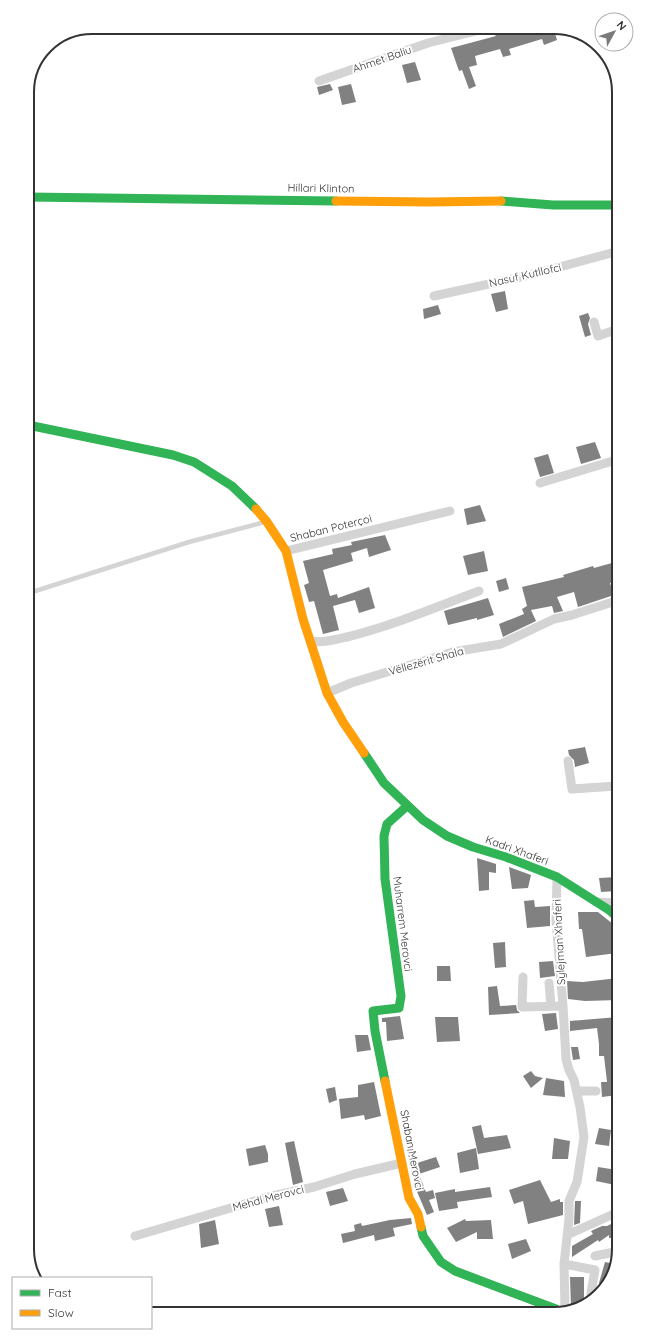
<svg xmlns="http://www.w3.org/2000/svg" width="646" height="1341" viewBox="0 0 646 1341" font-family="Quicksand,sans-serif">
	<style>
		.building { fill: #818181 }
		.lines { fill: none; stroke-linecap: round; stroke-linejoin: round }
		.lane { stroke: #d4d4d4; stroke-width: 4.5 }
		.street { stroke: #d4d4d4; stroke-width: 9 }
		.fast { stroke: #30b455; stroke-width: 9 }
		.slow { stroke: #ff9f0a; stroke-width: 9 }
		.labels { text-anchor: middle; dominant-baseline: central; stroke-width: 4; stroke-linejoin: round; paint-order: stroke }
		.street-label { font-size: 11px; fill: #333; stroke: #fff }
		.rim { fill: none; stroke: #333; stroke-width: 2 }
	</style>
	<rect width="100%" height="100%" fill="#fff"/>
	<path class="building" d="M534,27H553L557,40L544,45L542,39L509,49L511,55L503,57L500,49L475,56L477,65L469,67L476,86L469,89L462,70L459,71L451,48L496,36L495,35L502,32L504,35Z
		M415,62L421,80L407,83L402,65Z
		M330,84L333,90L319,95L317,87Z
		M351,84L356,102L342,105L338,87Z
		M505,291L508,309L496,312L491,294Z
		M438,305L441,314L424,319L423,309Z
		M588,313L590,318L588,324L591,335L585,337L579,316Z
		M595,442L601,458L581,464L576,447Z
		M548,454L554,473L540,477L534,458Z
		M480,505L486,521L467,525L464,509Z
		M385,535L391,550L369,557L367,548L351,553L353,561L323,570L330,596L337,594L338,598L369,587L375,608L359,613L355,600L333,606L339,630L323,634L314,601L309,602L304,585L309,583L303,561L333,554L332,549L352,545L351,542Z
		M484,551L488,571L468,575L463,556Z
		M612,563L616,576V582L610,583L614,595L578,607L574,592L557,597L563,611L554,613L552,606L531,610L536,621L503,637L499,624L524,614L522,609L527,606L522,587L564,577L563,575L593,566L594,568Z
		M506,578L509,589L499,592L496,581Z
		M488,598L494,615L477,620V618L448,625L444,611Z
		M585,747L589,763L575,767L574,760L569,755L568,750Z
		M477,858L496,864V873L489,872V890L479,891Z
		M509,867L531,875L528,888L512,889Z
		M617,877L618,891L601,892L599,878Z
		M534,900L535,907L550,906V926L527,928L524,901Z
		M578,912H598L613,924L617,953L586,957L582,929H579Z
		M505,942L506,967L495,968L493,943Z
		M553,961L555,976L540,978L539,962Z
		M437,966H450L451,981H437Z
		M618,978V1000L585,1001L568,999L567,981L583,982Z
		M497,986L500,1006L516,1005L517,1010L520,1013L489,1015L488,987Z
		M556,1013L558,1029L545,1031L542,1014Z
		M400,1016L404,1039L387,1041L386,1022H382V1018Z
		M435,1017H458L460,1041L437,1042Z
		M618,1017V1062L615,1063L618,1095L602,1097L601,1082H607L604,1056H599V1044L597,1028L570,1031V1021Z
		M355,1035H368L371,1050L357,1052Z
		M571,1047H578L580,1059L573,1060Z
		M531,1071L535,1076L543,1078L531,1088L523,1076Z
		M546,1078L564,1081L565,1097L543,1095Z
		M374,1082L381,1116L365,1120L364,1115L341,1119L339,1099L358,1097V1085Z
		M335,1087L337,1100L329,1103L326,1089Z
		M481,1125L484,1138L507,1135L511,1148L478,1154L472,1127Z
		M599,1128L611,1130L609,1146L595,1144Z
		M554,1138L570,1141L568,1159H552Z
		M294,1141L303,1182L293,1185L285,1143Z
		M411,1142L417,1163L436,1157L440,1167L419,1174L426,1192L433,1190L435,1198L429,1200L434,1212L427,1215L415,1187L406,1144Z
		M265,1145L268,1154V1162L249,1166L246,1149Z
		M476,1148L479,1169L460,1173L457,1153Z
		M598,1167L617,1170L615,1185L596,1181Z
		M540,1180L551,1202L560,1199V1202H563V1215L528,1224L523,1201L514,1204L509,1190Z
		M490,1187L492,1197L457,1202L458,1208L439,1211L435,1193L455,1189V1192Z
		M343,1188L348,1201L330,1206L326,1192Z
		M575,1201H581L580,1223L574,1225Z
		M279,1206L283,1225L269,1227L265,1209Z
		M411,1218L412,1224L393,1228L395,1236L375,1241L374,1235L343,1243L341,1234L355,1231L354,1225L361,1223L362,1226L390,1220Z
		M465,1219L466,1221L491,1220L493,1239H477V1232L456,1242L447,1228Z
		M215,1220L219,1244L201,1248L199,1224Z
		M613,1223L615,1226H619V1238H609V1235L599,1242L598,1240L572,1257V1246L593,1234L591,1231L602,1226H607Z
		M526,1239L531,1251L512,1259L508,1244Z
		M605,1262L614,1264L606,1287L599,1283Z
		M570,1277H584V1305L579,1309L571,1307Z"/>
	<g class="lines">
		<path class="lane" d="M29,593L189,542L265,522"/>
		<path class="street" d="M319,81L428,43L492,27
			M434,296L534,274L615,252
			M594,322L598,336L615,330
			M540,483L616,460
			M286,551L450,511
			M311,641C323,643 334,640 347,637C392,626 436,607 479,591
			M327,693L351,683L453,652L501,644L554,619L572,615L616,601
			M568,761L572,789L617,786
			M557,877L556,920L563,1006L566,1059L569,1070L574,1080L580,1107L584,1137L577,1182L569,1201V1219L564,1264L565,1309
			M597,902L618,903
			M523,977L522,1007L563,1006
			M549,983L551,1006
			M577,1091H596
			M567,1235L618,1212
			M135,1236L272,1196L314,1187L355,1174L402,1163
			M595,1256L619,1251
			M564,1264L595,1270L591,1293"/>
		<path class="fast" d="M28,197L336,201
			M501,201L553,205H615
			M28,425L173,455L194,462L232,486L256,509
			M364,753L384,783L423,820L447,836L473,847L506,857L557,877L609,910L618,918
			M385,1081L375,1031L373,1011L399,1008L401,996L385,879L384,836L387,824L407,806
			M421,1227L423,1236L441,1262L455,1271L556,1309"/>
		<path class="slow" d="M336,201L430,202L501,201
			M256,509L267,522L286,551L303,619L327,693L343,722L364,753
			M385,1081L409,1198L418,1214L421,1227"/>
	</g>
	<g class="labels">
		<g class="street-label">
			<text transform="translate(382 59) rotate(-19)">Ahmet Baliu</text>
			<text transform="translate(321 188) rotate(1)">Hillari Klinton</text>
			<text transform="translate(525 275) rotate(-13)">Nasuf Kutllofci</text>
			<text transform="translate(331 528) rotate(-14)">Shaban Poterçoi</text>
			<text transform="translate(426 661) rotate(-16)">Vëllezërit Shala</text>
			<text transform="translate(517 850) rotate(20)">Kadri Xhaferi</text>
			<text transform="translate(403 924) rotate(83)">Muharrem Merovci</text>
			<text transform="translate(559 942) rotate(-93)">Sylejman Xhaferi</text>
			<text transform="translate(412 1150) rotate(79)">Shaban Merovci</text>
			<text transform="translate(268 1198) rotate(-15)">Mehdi Merovci</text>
		</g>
	</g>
	<path d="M0 0H646V1341H0ZM92 34H554A58 58 0 0 1 612 92V1249A58 58 0 0 1 554 1307H92A58 58 0 0 1 34 1249V92A58 58 0 0 1 92 34Z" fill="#fff" fill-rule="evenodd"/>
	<path class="rim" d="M92 34H554A58 58 0 0 1 612 92V1249A58 58 0 0 1 554 1307H92A58 58 0 0 1 34 1249V92A58 58 0 0 1 92 34Z"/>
	<rect x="12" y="1277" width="140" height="52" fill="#ffffff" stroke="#adadad"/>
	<rect x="20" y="1290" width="20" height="6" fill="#30b455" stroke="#adadad"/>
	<text x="48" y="1297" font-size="12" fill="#333333">Fast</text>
	<rect x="20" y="1310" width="20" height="6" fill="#ff9f0a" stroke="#adadad"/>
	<text x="48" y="1317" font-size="12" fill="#333333">Slow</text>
	<g transform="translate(614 32) rotate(50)"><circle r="19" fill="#ffffff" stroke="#adadad"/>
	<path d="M0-3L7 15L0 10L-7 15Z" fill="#7a7a7a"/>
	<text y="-6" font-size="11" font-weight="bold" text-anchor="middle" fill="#333333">N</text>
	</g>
</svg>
